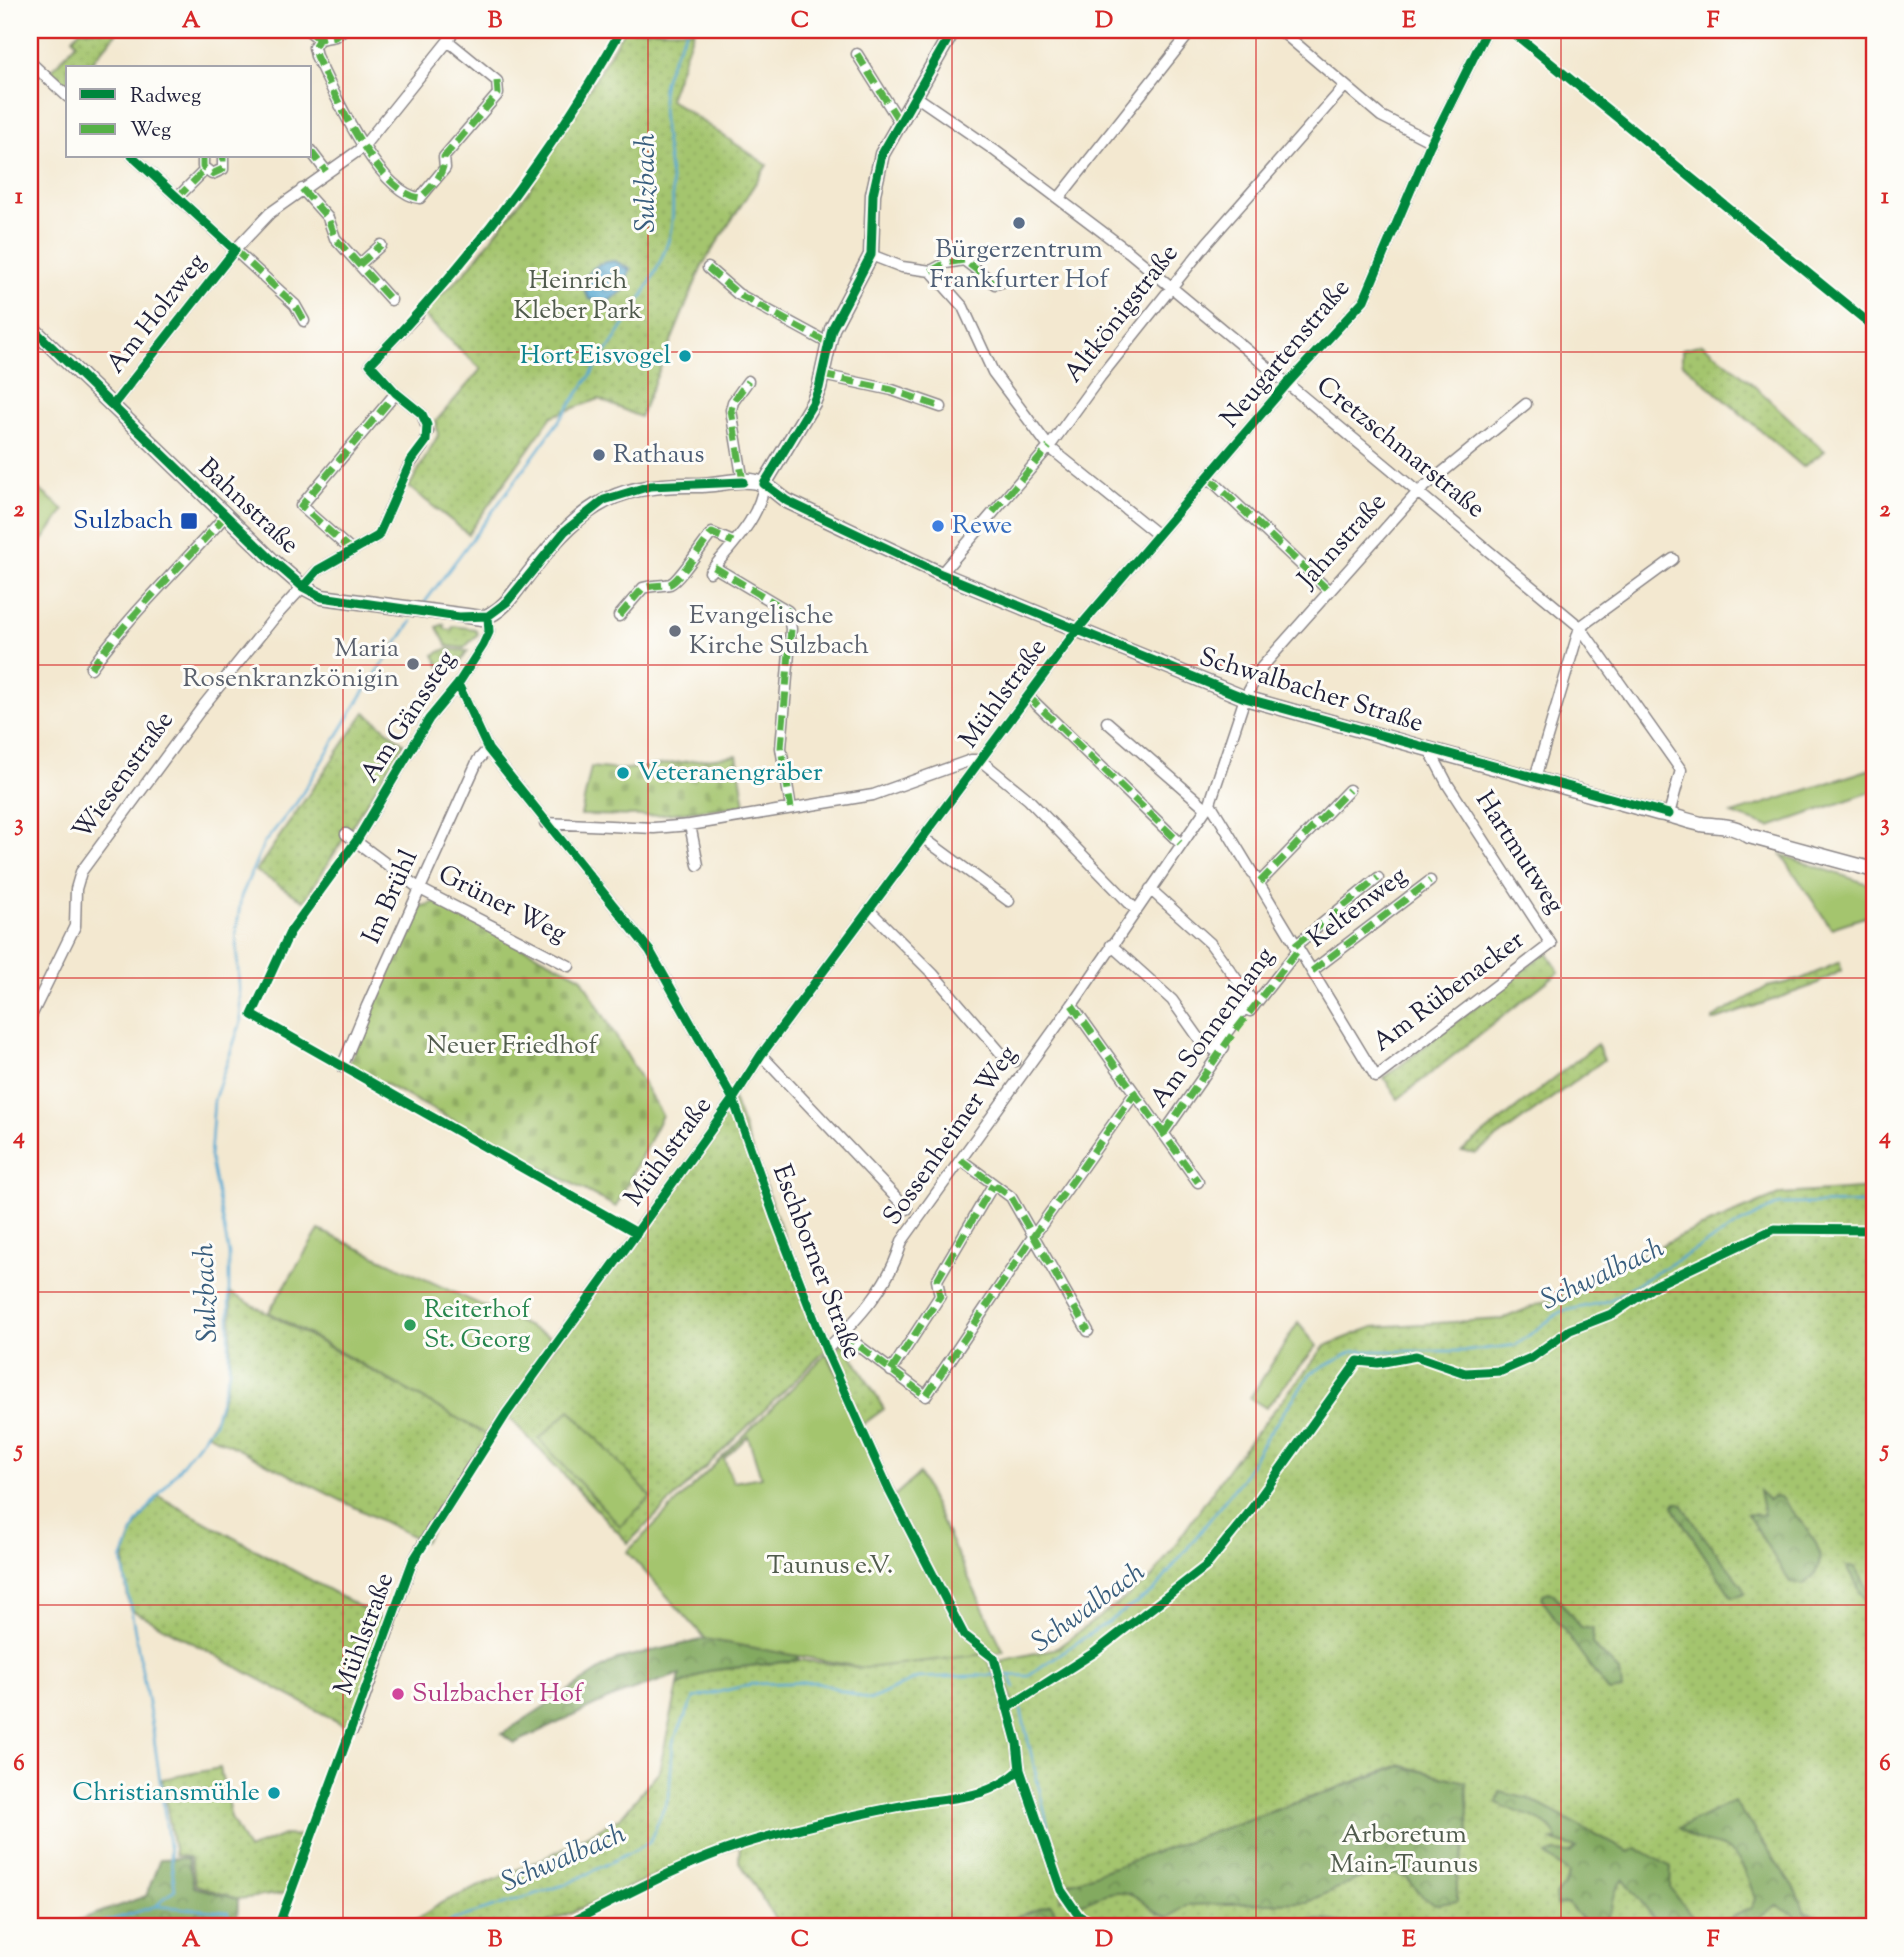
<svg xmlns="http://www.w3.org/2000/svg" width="1904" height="1957" viewBox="0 0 1904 1957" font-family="'Sorts Mill Goudy',serif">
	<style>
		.grass { fill: url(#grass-dots); stroke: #637454; stroke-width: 2; fill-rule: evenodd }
		.forest { fill: url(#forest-crowns); stroke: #52664e; stroke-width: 2 }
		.cemetery { fill: url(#cemetery-stones); stroke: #637454; stroke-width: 2 }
		.garden { fill: #a4c56e; stroke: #637454; stroke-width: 2; fill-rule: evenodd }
		.water { fill: url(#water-waves); stroke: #3c6586; stroke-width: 2 }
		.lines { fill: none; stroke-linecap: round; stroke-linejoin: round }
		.stream { stroke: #56a8d1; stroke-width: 2.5 }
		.minor-casing { stroke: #8a8586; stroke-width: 13 }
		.tertiary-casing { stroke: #8a8586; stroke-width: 17 }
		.minor { stroke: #fff; stroke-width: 10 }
		.tertiary { stroke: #fff; stroke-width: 14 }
		.quiet { stroke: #55b146; stroke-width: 7; stroke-dasharray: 14 7; stroke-linecap: butt }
		.cycleway-casing { stroke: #fdfcf7; stroke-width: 13 }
		.cycleway { stroke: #00873e; stroke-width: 9 }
		.grid { fill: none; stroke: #d62828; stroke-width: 2; stroke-opacity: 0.55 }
		.service-dot { fill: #5c6f8a; stroke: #fdfcf7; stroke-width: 2.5 }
		.culture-dot { fill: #0f9aa8; stroke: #fdfcf7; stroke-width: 2.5 }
		.transit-dot { fill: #1a4fb4; stroke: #fdfcf7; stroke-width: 2.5 }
		.shop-dot { fill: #3f7fe0; stroke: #fdfcf7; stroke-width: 2.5 }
		.worship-dot { fill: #6b7280; stroke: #fdfcf7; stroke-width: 2.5 }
		.leisure-dot { fill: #2e9e5b; stroke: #fdfcf7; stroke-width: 2.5 }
		.hotel-dot { fill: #d1479c; stroke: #fdfcf7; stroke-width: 2.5 }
		.labels { text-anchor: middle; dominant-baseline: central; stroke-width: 6; stroke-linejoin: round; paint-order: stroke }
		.service-label { font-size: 26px; fill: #4e5e75; stroke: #fdfcf7 }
		.park-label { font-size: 26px; fill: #505b4d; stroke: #fdfcf7 }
		.street-label { font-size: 26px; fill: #22223b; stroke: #fdfcf7 }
		.culture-label { font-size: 26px; fill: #0d838f; stroke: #fdfcf7; text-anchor: end }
		.transit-label { font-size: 26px; fill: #164399; stroke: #fdfcf7; text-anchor: end }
		.shop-label { font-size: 26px; fill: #366cbe; stroke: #fdfcf7; text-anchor: start }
		.worship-label { font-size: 26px; fill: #5b616d; stroke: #fdfcf7; text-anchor: start }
		.leisure-label { font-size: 26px; fill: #27864d; stroke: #fdfcf7; text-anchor: start }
		.hotel-label { font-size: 26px; fill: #b23c85; stroke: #fdfcf7; text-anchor: start }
		.water-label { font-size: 28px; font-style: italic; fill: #395e7e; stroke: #fdfcf7 }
		.neatline { fill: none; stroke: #d62828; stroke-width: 2.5 }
		.grid-label { font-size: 23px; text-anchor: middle; font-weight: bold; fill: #d62828 }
	</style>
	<defs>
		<pattern id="grass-dots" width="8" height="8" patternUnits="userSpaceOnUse" patternTransform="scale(1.75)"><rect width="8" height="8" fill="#a4c56e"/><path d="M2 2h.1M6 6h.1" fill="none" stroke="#8da960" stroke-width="1.8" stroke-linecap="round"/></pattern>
		<pattern id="forest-crowns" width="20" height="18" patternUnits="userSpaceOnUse" patternTransform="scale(1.75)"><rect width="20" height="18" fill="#83aa61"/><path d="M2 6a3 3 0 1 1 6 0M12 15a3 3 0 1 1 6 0" fill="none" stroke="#6b8a51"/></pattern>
		<pattern id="cemetery-stones" width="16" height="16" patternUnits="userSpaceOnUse" patternTransform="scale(1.75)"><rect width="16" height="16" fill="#a4c56e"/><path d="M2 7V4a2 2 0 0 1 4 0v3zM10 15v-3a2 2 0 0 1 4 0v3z" fill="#8da960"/></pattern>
		<pattern id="water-waves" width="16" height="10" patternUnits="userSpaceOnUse" patternTransform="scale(1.75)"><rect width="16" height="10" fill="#56a8d1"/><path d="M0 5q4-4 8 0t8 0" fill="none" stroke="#4788ab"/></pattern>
	</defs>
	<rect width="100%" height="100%" fill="#fdfcf7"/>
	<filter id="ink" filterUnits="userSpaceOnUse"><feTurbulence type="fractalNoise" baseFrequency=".0143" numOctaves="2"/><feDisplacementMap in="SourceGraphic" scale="14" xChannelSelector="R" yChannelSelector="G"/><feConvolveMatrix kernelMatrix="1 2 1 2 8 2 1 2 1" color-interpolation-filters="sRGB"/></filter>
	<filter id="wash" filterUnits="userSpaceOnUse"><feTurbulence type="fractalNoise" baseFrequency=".00686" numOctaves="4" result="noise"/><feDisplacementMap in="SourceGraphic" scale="28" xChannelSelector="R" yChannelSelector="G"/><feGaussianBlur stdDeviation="1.57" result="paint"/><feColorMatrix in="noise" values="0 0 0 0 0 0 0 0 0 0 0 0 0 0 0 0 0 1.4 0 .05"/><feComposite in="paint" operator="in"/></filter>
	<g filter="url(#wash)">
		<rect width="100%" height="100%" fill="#f3e8d0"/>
		<path class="grass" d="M80,30H119L87,68H68V92L48,74L76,43L73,38Z
			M624,30H694L669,99L767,165L702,266L640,417L599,399L552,416L468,534L409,487L438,435L436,421L481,369L422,314L466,271L529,190Z
			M1702,344C1748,375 1783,415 1825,451L1803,467L1682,363V349Z
			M444,624L445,629L452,630L453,626L475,629L478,634L464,648L447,646L437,627Z
			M446,649L468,651L458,665L454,663L445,677L434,655Z
			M365,712L404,744L304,901L256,871Z
			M1547,951L1559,972L1398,1099L1384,1078Z
			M1840,962L1841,971L1812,986L1713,1021V1018L1767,987L1799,980Z
			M1597,1044L1604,1060L1475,1154L1462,1151Z
			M733,1099L826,1350L628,1543L506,1414Z
			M1874,1188V1927H780L739,1861L740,1845L689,1865L690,1860L538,1927H369L372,1921L405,1927L441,1903L549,1856L621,1817L659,1771L678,1686L708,1671L799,1660L865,1668L985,1654L1008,1707L1012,1699L1000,1661L1057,1648L1151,1579L1233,1462L1325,1346L1373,1327L1502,1319L1578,1288L1680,1236L1781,1194ZM1400,1765L1448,1778L1401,1767L1060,1899L1063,1886Z
			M231,1293L491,1437L424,1542L206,1433C234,1395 232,1338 231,1293Z
			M843,1340L884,1409L862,1425L830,1356Z
			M158,1496L391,1624L353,1730L130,1609C119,1554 123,1540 158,1496Z
			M220,1768L231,1818L248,1850L283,1835L307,1836L287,1893L238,1899L196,1885L190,1857L175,1855L162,1779Z"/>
		<path class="forest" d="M1759,1491L1769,1500L1773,1497L1781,1498C1802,1526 1842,1555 1804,1585L1790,1582L1747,1514L1764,1515Z
			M1676,1502L1682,1504L1701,1533L1743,1586L1745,1593L1732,1597L1679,1517L1673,1506Z
			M1847,1567H1855L1874,1599V1617Z
			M1549,1592L1554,1594L1581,1627L1593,1629L1592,1644L1620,1672L1622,1690L1609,1692L1542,1600L1543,1594Z
			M706,1639L798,1656L799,1660L708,1671L678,1686L680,1674L613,1697L515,1743L502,1734L617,1659Z
			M1401,1766L1466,1782L1469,1831L1457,1877V1901L1435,1905L1422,1896L1406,1877L1386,1872L1366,1875L1308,1902L1186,1905L1169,1918C1150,1914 1141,1892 1120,1892C1103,1891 1093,1902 1076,1904L1066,1884Z
			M1500,1792L1529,1799L1628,1852L1637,1848L1671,1867L1670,1888L1701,1927H1663L1658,1924L1624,1879C1608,1894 1618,1912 1600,1926L1585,1923L1568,1904L1556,1905L1555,1895L1564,1886L1569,1873L1546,1855L1555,1852L1570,1853L1576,1848L1550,1840H1557C1547,1813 1517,1816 1497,1803Z
			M1734,1801L1797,1892L1805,1912L1814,1915L1822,1927H1799L1793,1914L1777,1905L1746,1927H1711L1751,1908L1755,1899C1749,1881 1741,1851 1719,1846C1699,1841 1696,1842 1679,1828Z
			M188,1858L194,1887L238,1899L237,1927H213V1922L162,1918L132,1927H59L146,1896L160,1859Z
			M1051,1904L1058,1919L1035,1927H990Z
			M1326,1920L1369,1927H1254L1271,1921Z"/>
		<path class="cemetery" d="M737,755L745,805L648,816L581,815L591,767L619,770Z
			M436,902L581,977L662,1115L616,1207L349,1065L415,908Z"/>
		<path class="garden" d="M30,482L64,510L30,559Z
			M1874,768V791L1770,827L1732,814Z
			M1782,855L1874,886V914L1831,928Z
			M319,1230L555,1339L491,1437L269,1312Z
			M1298,1323L1317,1346L1266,1408L1250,1398Z
			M827,1353L893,1497L919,1474L1004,1652L865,1668L706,1639L627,1552ZM748,1436L761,1477L733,1482L724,1459Z
			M570,1410L651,1497L620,1526L539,1439Z"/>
		<path class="water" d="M615,261L630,269L623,291L607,302L589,299L584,289C585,271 597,262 615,261Z"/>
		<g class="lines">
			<path class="stream" d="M425,602C485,521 547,441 603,357C627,321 654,283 668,242C682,196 661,145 662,99C662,74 676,51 687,30
				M1001,1675L1027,1676L1154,1591L1243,1477L1265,1439L1311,1373L1354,1351H1468L1516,1345L1560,1312L1608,1301L1739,1224L1779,1204L1874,1203
				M1010,1675L1015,1688
				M1021,1710L1052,1844
				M156,1906L228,1912L227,1927
				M1074,1920L1082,1927
				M89,1927L156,1906L175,1889L153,1731L122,1560L137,1523L214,1423L229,1371V1254L210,1157L214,1100L241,1022L236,934L241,897L264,843L297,802L362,695L412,621
				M442,1927L453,1920L567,1884L649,1843L669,1796L673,1742L694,1698L752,1684L817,1682L870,1700L917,1678L994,1675"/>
		</g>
	</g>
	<g filter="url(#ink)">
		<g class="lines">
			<g class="minor-casing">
				<path id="minor" d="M308,30L319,39
					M343,30L335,36L319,39L314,47L316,56C334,93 378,193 420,198L445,168L444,157L498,94L497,81L448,41
					M1280,30L1381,116L1432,142
					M857,54L899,121
					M30,62L68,97
					M914,95L994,150L1129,252L1580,627L1681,770L1669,814
					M310,150L326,171
					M132,156L295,305L304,321
					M203,156V167L212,174L223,169V156
					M302,189L328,218L335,238L391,300
					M177,198L205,170
					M1059,198L1192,30
					M871,255L902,267L931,271L963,307L993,372L1049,447L1158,535
					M359,265L381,245
					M708,268L738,294L828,343
					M931,271L946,263L964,260L995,284L1002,282
					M822,375L892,390L941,407
					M113,405L235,250L270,213L362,148L448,41L454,30
					M1209,478L1328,590
					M743,482L731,410L733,402L748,381
					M352,551L301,506L396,393
					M714,567L788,611L791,629L781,748L791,808
					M710,572C731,545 760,519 764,484
					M941,574L1049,447L1100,377L1207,243L1345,86
					M619,616L643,588C652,585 662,586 670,584C679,581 704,542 712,533L733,542
					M91,668C132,612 181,567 226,515
					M458,684L488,749L650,951L733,1099L775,1218L826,1350L889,1490L964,1635L994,1658L1017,1743L1020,1770L1061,1890
					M1028,696L1180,843
					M1107,722L1206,808
					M1535,778L1580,627L1673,559
					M1210,803L1376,1077L1551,944L1448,785L1430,751
					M545,823L654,828L690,825L873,795L971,760H980L1028,799L1135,909
					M690,825L698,865
					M346,834L420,889L569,966
					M922,837L1009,901
					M357,840L429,719L458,684L483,645L489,632L488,616
					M1260,882L1349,790
					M870,911L933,974L1000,1052L1015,1061
					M1111,945L1172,1000L1201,1041L1214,1050L1251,999L1210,943L1150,889
					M1295,946L1378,878
					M1312,971L1430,881
					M1072,1005L1198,1182
					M1250,1011L1298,950
					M30,1018L75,926L76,889L81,872L204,705L274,618L318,570L378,536L408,467L423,446L428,431L422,414L396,393L370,364L419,313
					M761,1055L907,1209
					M342,1067L367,1006L478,760L488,749
					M1164,1133L1224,1047
					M961,1160L1011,1197L1088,1331
					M843,1334L926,1396L1035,1234L1135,1093
					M826,1350C858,1319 890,1285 902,1241L1072,1005L1210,803L1245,698L1262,667L1417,493L1526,404
					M891,1371L940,1296L937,1280L993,1185
					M353,1730L413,1561L443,1510L506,1414L733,1099L761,1055L1077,630L1286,385L1364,300L1429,147L1487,30"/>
			</g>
			<g class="tertiary-casing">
				<path id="tertiary" d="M30,326L273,561L303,587L322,597L482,618C501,613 513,595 524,580C577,511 606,483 696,485C717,486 746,475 765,485C773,489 779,496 787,501L941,574L1245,698L1658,813C1673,815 1687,821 1701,824C1720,827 1733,824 1749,836L1874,870
					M764,484L813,403L819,388L832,329L871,255L873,194L882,154L953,30"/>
			</g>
			<use href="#minor" class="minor"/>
			<use href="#tertiary" class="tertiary"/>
			<path class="quiet" d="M308,30L319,39
				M343,30L335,36L319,39L314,47L316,56C334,93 378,193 420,198C432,187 445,174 444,157L498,94L497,81
				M857,54L899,121
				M310,150L326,171
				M203,156V167L212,174L223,169V156
				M302,189L328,218L335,238L391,300
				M177,198L205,170
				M235,250L295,305L304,321
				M359,265L381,245
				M708,268L738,294L828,343
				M931,271L946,263L964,260L995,284L1002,282
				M822,375L892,390L941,407
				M1209,478L1328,590
				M743,482L731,410L733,402L748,381
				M993,512L1049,447
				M352,551L301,506L396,393
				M714,567L788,611L791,629L781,748L791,808
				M619,616L643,588C652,585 662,586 670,584C679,581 704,542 712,533L733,542
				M91,668C132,612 181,567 226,515
				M1028,696L1180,843
				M1260,882L1349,790
				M1295,946L1378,878
				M1312,971L1430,881
				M1072,1005L1198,1182
				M1164,1133L1232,1035L1298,950
				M961,1160L1011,1197L1088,1331
				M843,1334L926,1396L1035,1234L1135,1093
				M891,1371L940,1296L937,1280L993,1185"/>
			<g class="cycleway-casing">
				<path id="cycleway" d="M953,30L882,154L873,194L871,255L832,329L819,388L813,403L764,484L787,501L941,574L1245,698L1669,814
					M1510,30L1874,327
					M30,326L273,561L303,587L322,597L459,617L488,616L507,602L565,531L604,500L650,486L743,482
					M113,405L235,250L132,156
					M303,587L318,570L378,536L411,461L426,441L427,425L422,414L396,393L370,364C469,263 552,153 621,30
					M488,616L489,632L483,645L458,684L429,719L357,840L290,932L252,1015L637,1233
					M458,684L488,749L650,951L733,1099L775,1218L826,1350L889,1490L964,1635L994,1658L1017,1743L1020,1770L1061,1890L1079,1916L1100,1927
					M1007,1708L1095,1652L1206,1566L1248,1514L1358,1361L1378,1363L1416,1356L1465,1373L1501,1371L1531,1358L1570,1330L1614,1313L1656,1285L1774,1229L1874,1230
					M278,1927L413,1561L506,1414L733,1099L761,1055L1077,630L1286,385L1364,300L1429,147L1487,30
					M561,1927C619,1899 678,1865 740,1845C793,1828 851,1816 906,1805C951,1796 984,1802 1020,1770"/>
			</g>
			<use href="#cycleway" class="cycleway"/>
		</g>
	</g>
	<path class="grid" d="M343,30V1927M648,30V1927M952,30V1927M1256,30V1927M1561,30V1927M30,352H1874M30,665H1874M30,978H1874M30,1292H1874M30,1605H1874"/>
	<g class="service-dot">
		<circle cx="1019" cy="223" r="7"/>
		<circle cx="599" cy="455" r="7"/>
	</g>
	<g class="culture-dot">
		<circle cx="685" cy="356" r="7"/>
		<circle cx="623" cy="773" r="7"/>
		<circle cx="274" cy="1793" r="7"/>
	</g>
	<rect class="transit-dot" x="180" y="512" width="18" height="18" rx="3.5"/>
	<circle class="shop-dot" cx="938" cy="526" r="7"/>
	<g class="worship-dot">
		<circle cx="675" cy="631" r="7"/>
		<circle cx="413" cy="664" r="7"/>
	</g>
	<circle class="leisure-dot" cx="410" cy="1325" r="7"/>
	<circle class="hotel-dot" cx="398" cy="1694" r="7"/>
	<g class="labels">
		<g class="service-label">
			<text x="1019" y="250">Bürgerzentrum<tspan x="1019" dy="30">Frankfurter Hof</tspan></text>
			<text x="613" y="455" text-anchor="start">Rathaus</text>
		</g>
		<g class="park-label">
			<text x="578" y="281">Heinrich<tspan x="578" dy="30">Kleber Park</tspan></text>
			<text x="512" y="1046">Neuer Friedhof</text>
			<text x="830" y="1566">Taunus e.V.</text>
			<text x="1404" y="1835">Arboretum<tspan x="1404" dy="30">Main-Taunus</tspan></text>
		</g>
		<g class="street-label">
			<text transform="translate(157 314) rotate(-52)">Am Holzweg</text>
			<text transform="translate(1122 314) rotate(-52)">Altkönigstraße</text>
			<text transform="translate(1286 354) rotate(-50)">Neugartenstraße</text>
			<text transform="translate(1400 448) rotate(39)">Cretzschmarstraße</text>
			<text transform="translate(248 507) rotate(43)">Bahnstraße</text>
			<text transform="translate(1343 541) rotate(-48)">Jahnstraße</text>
			<text transform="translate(1311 691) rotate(17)">Schwalbacher Straße</text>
			<text transform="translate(1004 694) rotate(-54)">Mühlstraße</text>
			<text transform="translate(409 717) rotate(-57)">Am Gänssteg</text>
			<text transform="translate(124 776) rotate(-54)">Wiesenstraße</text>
			<text transform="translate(1519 853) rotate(57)">Hartmutweg</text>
			<text transform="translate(391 897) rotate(-66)">Im Brühl</text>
			<text transform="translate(502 905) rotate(27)">Grüner Weg</text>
			<text transform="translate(1358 908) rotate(-37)">Keltenweg</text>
			<text transform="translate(1449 992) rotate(-37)">Am Rübenacker</text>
			<text transform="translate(1213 1028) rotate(-54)">Am Sonnenhang</text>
			<text transform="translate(951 1136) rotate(-55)">Sossenheimer Weg</text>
			<text transform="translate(669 1152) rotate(-54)">Mühlstraße</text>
			<text transform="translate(816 1262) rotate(69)">Eschborner Straße</text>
			<text transform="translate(365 1634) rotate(-70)">Mühlstraße</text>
		</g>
		<g class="culture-label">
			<text x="671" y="356">Hort Eisvogel</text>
			<text x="637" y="773" text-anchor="start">Veteranengräber</text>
			<text x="260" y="1793">Christiansmühle</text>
		</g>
		<g class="transit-label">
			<text x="173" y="521">Sulzbach</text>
		</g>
		<g class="shop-label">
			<text x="952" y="526">Rewe</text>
		</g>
		<g class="worship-label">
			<text x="689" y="616">Evangelische<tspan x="689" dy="30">Kirche Sulzbach</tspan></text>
			<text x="399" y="649" text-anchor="end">Maria<tspan x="399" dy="30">Rosenkranzkönigin</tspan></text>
		</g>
		<g class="leisure-label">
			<text x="424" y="1310">Reiterhof<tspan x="424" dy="30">St. Georg</tspan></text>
		</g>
		<g class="hotel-label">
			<text x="412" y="1694">Sulzbacher Hof</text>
		</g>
		<g class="water-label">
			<text transform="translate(647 183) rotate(-90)">Sulzbach</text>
			<text transform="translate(1603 1275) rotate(-25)">Schwalbach</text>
			<text transform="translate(207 1293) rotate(-92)">Sulzbach</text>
			<text transform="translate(1089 1608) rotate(-36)">Schwalbach</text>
			<text transform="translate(564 1859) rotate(-23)">Schwalbach</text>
		</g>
	</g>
	<rect width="1904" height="1957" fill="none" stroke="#fdfcf7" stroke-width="77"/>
	<rect x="66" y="66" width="245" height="91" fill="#fdfcf7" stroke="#a5a5ac" stroke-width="2"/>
	<rect x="80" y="89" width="35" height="10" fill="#00873e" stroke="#a5a5ac" stroke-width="2"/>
	<text x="130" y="102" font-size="21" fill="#22223b">Radweg</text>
	<rect x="80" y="124" width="35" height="10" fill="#55b146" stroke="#a5a5ac" stroke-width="2"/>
	<text x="130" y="136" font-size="21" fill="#22223b">Weg</text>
	<rect x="38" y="38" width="1828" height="1880" class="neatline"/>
	<g class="grid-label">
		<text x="191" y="27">A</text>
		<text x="495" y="27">B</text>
		<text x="800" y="27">C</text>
		<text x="1104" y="27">D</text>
		<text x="1409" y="27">E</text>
		<text x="1713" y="27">F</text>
		<text x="19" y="203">1</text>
		<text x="1885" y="203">1</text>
		<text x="19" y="516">2</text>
		<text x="1885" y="516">2</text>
		<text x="19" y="830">3</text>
		<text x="1885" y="830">3</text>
		<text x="19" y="1143">4</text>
		<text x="1885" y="1143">4</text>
		<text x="19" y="1456">5</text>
		<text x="1885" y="1456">5</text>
		<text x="19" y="1770">6</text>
		<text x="1885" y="1770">6</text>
		<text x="191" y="1946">A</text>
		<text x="495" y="1946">B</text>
		<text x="800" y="1946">C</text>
		<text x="1104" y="1946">D</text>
		<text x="1409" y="1946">E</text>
		<text x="1713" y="1946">F</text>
	</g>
</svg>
